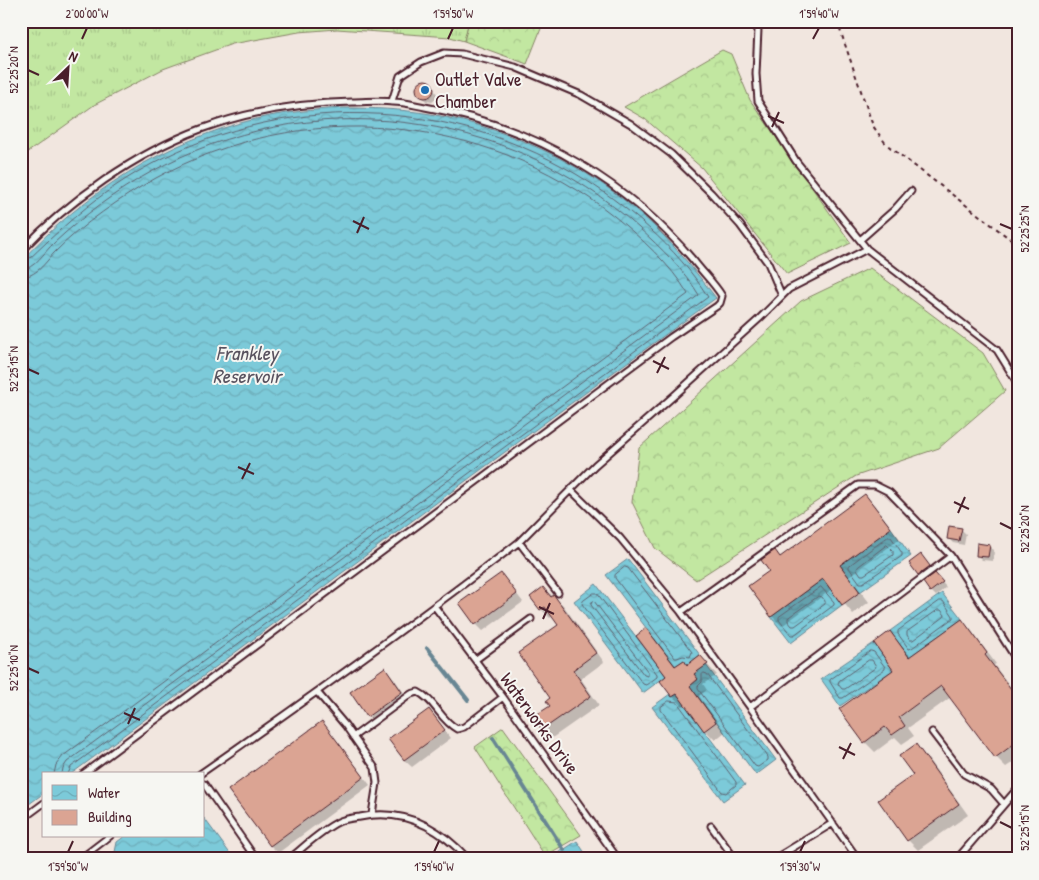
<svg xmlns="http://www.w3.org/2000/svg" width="1039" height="880" viewBox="0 0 1039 880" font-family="'Patrick Hand',sans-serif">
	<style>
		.grass { fill: url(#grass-tufts); stroke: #868366 }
		.forest { fill: url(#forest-crowns); stroke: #868366 }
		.water { fill: url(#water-waves); stroke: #688693 }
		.shadow { fill: #0003 }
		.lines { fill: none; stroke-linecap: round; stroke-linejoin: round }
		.shore { stroke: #5e6371; stroke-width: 1 }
		.stream { stroke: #688693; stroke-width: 4 }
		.building { fill: #dba493; stroke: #4a1f2b }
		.service-casing { stroke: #4a1f2b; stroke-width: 9 }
		.path { stroke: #4a1f2b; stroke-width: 2; stroke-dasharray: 4 4; stroke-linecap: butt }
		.service { stroke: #f6f6f2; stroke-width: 5 }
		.ticks { fill: none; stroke: #4a1f2b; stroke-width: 2 }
		.poi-dot { fill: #1f6fb2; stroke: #f6f6f2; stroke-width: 2 }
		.labels { text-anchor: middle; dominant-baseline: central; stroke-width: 4; stroke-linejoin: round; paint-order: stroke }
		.poi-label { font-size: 19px; fill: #4a1f2b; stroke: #f6f6f2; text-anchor: start }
		.street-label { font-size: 19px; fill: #4a1f2b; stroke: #f6f6f2 }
		.water-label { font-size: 20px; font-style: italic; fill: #59525f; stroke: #f6f6f2 }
		.neatline { fill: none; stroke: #4a1f2b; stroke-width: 2 }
		.ticks-label { font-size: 12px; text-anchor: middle; fill: #4a1f2b }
	</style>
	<defs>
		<pattern id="grass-tufts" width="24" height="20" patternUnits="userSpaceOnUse" patternTransform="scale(1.25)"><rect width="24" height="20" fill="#c2e7a1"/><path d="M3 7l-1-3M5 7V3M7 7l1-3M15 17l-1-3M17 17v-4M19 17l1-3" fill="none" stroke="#a8c68b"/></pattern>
		<pattern id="forest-crowns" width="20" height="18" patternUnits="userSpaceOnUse" patternTransform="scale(1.25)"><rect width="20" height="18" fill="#c2e7a1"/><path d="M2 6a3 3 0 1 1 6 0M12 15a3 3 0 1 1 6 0" fill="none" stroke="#a8c68b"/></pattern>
		<pattern id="water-waves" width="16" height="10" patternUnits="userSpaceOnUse" patternTransform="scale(1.25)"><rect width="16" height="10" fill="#7ccad9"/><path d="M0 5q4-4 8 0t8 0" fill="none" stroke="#6dadba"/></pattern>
	</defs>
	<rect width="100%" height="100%" fill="#f1e6df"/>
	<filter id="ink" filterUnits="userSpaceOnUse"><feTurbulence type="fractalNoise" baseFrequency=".02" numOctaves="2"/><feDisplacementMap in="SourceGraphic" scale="10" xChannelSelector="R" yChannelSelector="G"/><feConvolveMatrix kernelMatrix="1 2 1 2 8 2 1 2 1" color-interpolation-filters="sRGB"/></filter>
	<g filter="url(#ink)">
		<path class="grass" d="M21,21H469L464,41L450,37L337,29L299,32L232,44L163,69L94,105L21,157Z"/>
		<path class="forest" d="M469,21H544L527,64L464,41Z
			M722,50L731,54L750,100L851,243L787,274L702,168L645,119L624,107Z
			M870,268L983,353L1005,391L939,448L856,476L696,580L655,548L632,502L639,448L801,301Z
			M503,727L581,835L545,856L475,747Z"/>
		<path class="water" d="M343,108C372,108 401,109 430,114C517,129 603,172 665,237C683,256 700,277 716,298C499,454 286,616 71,774H44V793L21,810V261C84,193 166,140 256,119C284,112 313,110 343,108Z
			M891,528L911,556L860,592L840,565Z
			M628,559L700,655L687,665L684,660L675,666L606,575Z
			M823,579L842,605L791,643L771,617Z
			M596,584L666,676L643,693L574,601Z
			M942,593L962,619L909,657L890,631Z
			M874,643L893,670L840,706L821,679Z
			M706,665L776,760L756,775L690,686L698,680L694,674Z
			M670,694L672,697L677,694L745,785L723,801L652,707Z
			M204,818L234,859H116L114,857L117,842L125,836H204Z
			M577,841L589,859H552L551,858Z"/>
		<path class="shadow" d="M423,82L429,83L437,94L436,99L432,102L426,101L417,92L418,85Z
			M865,496L875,506L900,539L849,576L869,602L853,614L832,589L782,626L772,616L771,571L775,552L781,558Z
			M961,529L966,534L964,545L953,543L948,538Z
			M990,547L994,551L993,561L982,560L977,555Z
			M921,555L934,572L924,579L911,563Z
			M501,574L523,602L483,631L476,624Z
			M940,580L946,587L936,596L931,591Z
			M543,588L563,605L604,662L581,679L599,705L552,738L535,718L551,706L560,625L553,616L550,618L541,609Z
			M961,620L971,630L996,664L994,665L1018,697V759L1006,767L996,757L951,697L908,728L914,736L902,744L895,737L875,752L865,742L895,670L890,633L911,657Z
			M646,630L656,640L677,667L684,662L688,666L700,657L717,675L703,684L707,690L699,696L725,732L715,740L705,730L686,704L683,706L673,697L662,681L668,677Z
			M385,669L392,676L409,700L376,724L368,716L351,692Z
			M429,711L451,738L412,767L404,760Z
			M322,722L329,730L370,785L278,853L271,846L230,790Z
			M916,746L926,756L968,815L918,850L908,840L879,800L915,775Z"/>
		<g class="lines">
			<path class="shore" d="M21,263L26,262C57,232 89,202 126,179C262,93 438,92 576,174C624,203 678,248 708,297L71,767L68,774
				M21,270C35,269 44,252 54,243C83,216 116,191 151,172C306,85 508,108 639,228C661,248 684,270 699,295L67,762L63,768L62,774
				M21,277C36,277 45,263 54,253C81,225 122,197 156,178C301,98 484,113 614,216C640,237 671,265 688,294L63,756L56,765L54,774
				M888,537H891L902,553V556L863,583H860L849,568V566Z
				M887,545L893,551V555L864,575H861L857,569L858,567Z
				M625,567L628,568L692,652L690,657L683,656L677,658H675L615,578V575Z
				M821,587L834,602V605L794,635H791L779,620V617Z
				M594,593H597L657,674V677L646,685L643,684L582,604L583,601Z
				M819,596L822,597L825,601V604L795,626H792L788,621V618Z
				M594,601L648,672V676L644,675L591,605V603Z
				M940,601H943L953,616V618L912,648L909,649L898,634V631Z
				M938,610H941L945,615L944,617L913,640H910L907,635V632Z
				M871,651L874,652L885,667V669L843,698H840L830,682V680Z
				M869,660H872L876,666L875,668L845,689H842L838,684L839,681Z
				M704,673L707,674L768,757V760L758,767L755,766L698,689V686L702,682V675Z
				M669,701L677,702L736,782V785L726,793L722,792L661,710V707Z"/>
			<path class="stream" d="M427,648L468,700
				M493,738L564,850"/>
		</g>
		<path class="building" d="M416 89a9 9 0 1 1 18 0a9 9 0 1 1-18 0Z
			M865,494L891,528L840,565L860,592L842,605L823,579L771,617L748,586L769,571L761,560L775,550L780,557Z
			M949,526L962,528L959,541L947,539Z
			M977,543L990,545L988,557L976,556Z
			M921,554L930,566L918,575L909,563Z
			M501,573L517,594L475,625L459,603Z
			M935,573L943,582L930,592L923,582Z
			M543,587L551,597L554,595L596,653L573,670L591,696L542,730L533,717L550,706L546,701L550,698L518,653L558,625L545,607L540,610L530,597Z
			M962,619L987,653L985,655L1018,698V741L995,758L941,686L899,717L905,726L892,735L885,727L864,743L839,709L893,670L874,643L890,631L909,657Z
			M646,628L675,666L684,660L687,665L700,655L708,664L694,674L698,679L690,686L716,722L704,731L677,694L672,697L660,681L666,676L636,636Z
			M385,667L402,692L367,717L350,692Z
			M429,709L445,730L404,760L388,739Z
			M322,721L364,777L270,846L228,790Z
			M916,744L959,804L907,841L878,800L913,775L899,756Z"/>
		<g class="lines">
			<g class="service-casing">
				<path id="service" d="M762,21L758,29L756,74L758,101L796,161L867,249
					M392,101L400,76L421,62L444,53L462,54L515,67L581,95L631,124L671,154L711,193L740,225L768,263L782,296
					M860,240L895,209L911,191
					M21,251C68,201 136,153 201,129C249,111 301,103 352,102C366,102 380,100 393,102C404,102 414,105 425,107C481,117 532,135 580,164C624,190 661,222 694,261C703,273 714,283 722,296L720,303L717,306L671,337L83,774
					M571,490L620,538L681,612L750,707
					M519,542L595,465L676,394L759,319L789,289L867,249L997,350L1018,384
					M435,607L503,697L618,859
					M681,612L858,485H875L889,492L951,556
					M475,660L531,619
					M317,692L345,725L375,768L377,783L372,814
					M932,732L964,774L991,789L1004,804
					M353,737L411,694L418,692C435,700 440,720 457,729L464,727L503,697
					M200,774C308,699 415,622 519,542L558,593
					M204,784L256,859
					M21,820L44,803
					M711,826L735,859
					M80,859L110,836
					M289,859C304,847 320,831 338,822C344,819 353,818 360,817C404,808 439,827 468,859
					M774,859L833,823
					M858,859L750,707L951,556L1018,662
					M957,859L1018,788"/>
			</g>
			<path class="path" d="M837,21L873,126L886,144L1018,245"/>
			<use href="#service" class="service"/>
		</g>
	</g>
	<path class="ticks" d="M82,39L87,28M448,39L453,28M813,39L819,28M28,70L39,75M768,116L784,123M772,127L779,112M353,221L369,229M1000,224L1012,229M357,233L364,217M653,361L669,369M28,369L39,374M657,373L665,357M238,467L254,474M242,479L250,463M954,502L969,509M958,513L965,497M1000,523L1012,529M539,607L554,614M543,619L550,603M28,668L39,673M124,713L140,720M128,724L135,708M839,747L855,755M843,759L851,743M1000,822L1012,828M68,852L73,841M434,852L439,841M800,852L805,841"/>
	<circle class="poi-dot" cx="425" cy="90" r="5"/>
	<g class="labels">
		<g class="poi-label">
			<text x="435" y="79">Outlet Valve<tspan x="435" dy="22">Chamber</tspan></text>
		</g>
		<g class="street-label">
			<text transform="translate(540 723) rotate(54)">Waterworks Drive</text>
		</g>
		<g class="water-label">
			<text x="247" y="352">Frankley<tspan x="247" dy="23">Reservoir</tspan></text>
		</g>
	</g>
	<rect width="1039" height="880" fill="none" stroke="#f6f6f2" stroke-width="55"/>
	<rect x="42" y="772" width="162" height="65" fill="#f6f6f2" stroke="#b1a0a2"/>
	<rect x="52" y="785" width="25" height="15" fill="url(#water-waves)" stroke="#b1a0a2"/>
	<text x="88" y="798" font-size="15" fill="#4a1f2b">Water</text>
	<rect x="52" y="810" width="25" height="15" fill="#dba493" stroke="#b1a0a2"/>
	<text x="88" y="822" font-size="15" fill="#4a1f2b">Building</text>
	<g transform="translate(68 68) rotate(25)" stroke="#f6f6f2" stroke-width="4" paint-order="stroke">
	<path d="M0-4L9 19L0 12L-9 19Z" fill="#4a1f2b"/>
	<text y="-8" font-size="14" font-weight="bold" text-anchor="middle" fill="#4a1f2b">N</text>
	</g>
	<rect x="28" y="28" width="984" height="824" class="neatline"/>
	<g class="ticks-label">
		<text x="87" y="18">2°00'00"W</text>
		<text x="453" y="18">1°59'50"W</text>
		<text x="819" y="18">1°59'40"W</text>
		<text transform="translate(14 70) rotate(-90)" y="4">52°25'20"N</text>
		<text transform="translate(1025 229) rotate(-90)" y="4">52°25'25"N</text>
		<text transform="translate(14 369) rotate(-90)" y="4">52°25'15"N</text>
		<text transform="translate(1025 529) rotate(-90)" y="4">52°25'20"N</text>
		<text transform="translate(14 668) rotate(-90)" y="4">52°25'10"N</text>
		<text transform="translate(1025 828) rotate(-90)" y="4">52°25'15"N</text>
		<text x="68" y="871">1°59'50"W</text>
		<text x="434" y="871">1°59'40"W</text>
		<text x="800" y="871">1°59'30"W</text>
	</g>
</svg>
